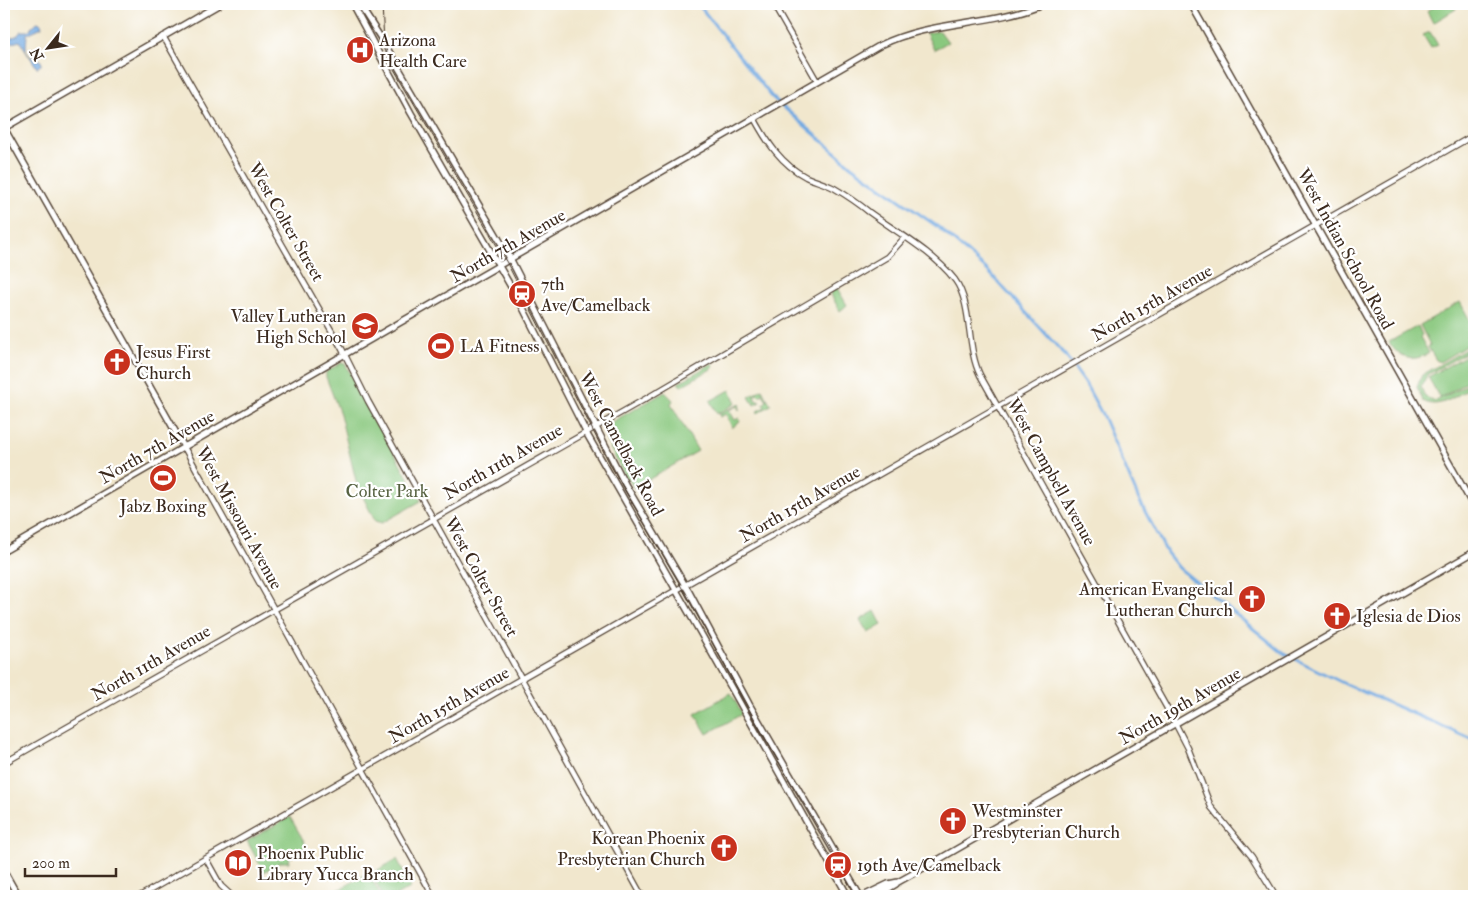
<svg xmlns="http://www.w3.org/2000/svg" width="1478" height="900" viewBox="0 0 1478 900" font-family="'IM FELL Double Pica',serif">
	<style>
		.green { fill: #89c87e; stroke: #62794e }
		.water { fill: #73aae2; stroke: #576a80 }
		.lines { fill: none; stroke-linecap: round; stroke-linejoin: round }
		.canal { stroke: #73aae2; stroke-width: 3 }
		.tertiary-casing { stroke: #564638; stroke-width: 7 }
		.secondary-casing { stroke: #564638; stroke-width: 8 }
		.primary-casing { stroke: #564638; stroke-width: 8 }
		.tertiary { stroke: #fff; stroke-width: 4.5 }
		.secondary { stroke: #fff; stroke-width: 5 }
		.primary { stroke: #fff; stroke-width: 5 }
		.tram { stroke: #3b2a1e; stroke-width: 1 }
		.labels { text-anchor: middle; dominant-baseline: central; stroke-width: 4.5; stroke-linejoin: round; paint-order: stroke }
		.poi-label { font-size: 18px; fill: #3b2a1e; stroke: #fff; text-anchor: start }
		.street-label { font-size: 18px; fill: #3b2a1e; stroke: #fff }
		.park-label { font-size: 18px; fill: #566140; stroke: #fff }
	</style>
	<rect width="100%" height="100%" fill="#fff"/>
	<filter id="ink" filterUnits="userSpaceOnUse"><feTurbulence type="fractalNoise" baseFrequency=".02" numOctaves="2"/><feDisplacementMap in="SourceGraphic" scale="10" xChannelSelector="R" yChannelSelector="G"/><feConvolveMatrix kernelMatrix="1 2 1 2 8 2 1 2 1" color-interpolation-filters="sRGB"/></filter>
	<filter id="wash" filterUnits="userSpaceOnUse"><feTurbulence type="fractalNoise" baseFrequency=".0096" numOctaves="4" result="noise"/><feDisplacementMap in="SourceGraphic" scale="20" xChannelSelector="R" yChannelSelector="G"/><feGaussianBlur stdDeviation="1.12" result="paint"/><feColorMatrix in="noise" values="0 0 0 0 0 0 0 0 0 0 0 0 0 0 0 0 0 1.4 0 .05"/><feComposite in="paint" operator="in"/></filter>
	<g filter="url(#wash)">
		<rect width="100%" height="100%" fill="#f1e7cd"/>
		<path class="green" d="M1439,4H1453L1456,9L1433,23L1427,11Z
			M940,31L948,42L934,50L926,33Z
			M1430,32L1438,45L1431,48L1423,35Z
			M837,288L847,305L840,311L830,293Z
			M1460,302L1474,328V341L1440,362L1436,360L1428,347L1430,345L1420,325Z
			M1418,326L1422,335L1420,337L1429,353C1412,363 1399,359 1389,342Z
			M1474,348V350L1467,352L1427,375L1421,387L1425,397L1436,401L1474,381V385C1460,393 1440,411 1423,401L1417,387L1422,375L1466,349Z
			M1467,355L1474,367V378L1440,398L1428,377Z
			M341,363L345,364L421,501L382,523L375,521L357,485L340,414L326,377V372Z
			M713,363V368L681,386L678,383Z
			M762,389L771,405L758,413L757,411L765,407L763,404L767,401L763,394L759,396L757,394L754,396L756,401L759,400L760,402L754,405L749,397Z
			M730,390L736,403L717,414L710,401Z
			M665,392L673,400L671,404L698,451L634,488L628,478L626,479L605,438L606,437L603,427Z
			M740,404L739,410L737,406L729,410L735,420L739,418L740,421L732,428L726,414L720,417L719,414Z
			M875,611L882,625L868,633L860,620Z
			M731,693L742,714L707,734L695,714Z
			M290,817L305,843L304,850L288,859L289,862H281L264,872L247,841Z
			M397,859L410,884V888L396,896H383L371,874Z
			M368,873L381,896H328Z"/>
		<path class="water" d="M37,22L41,23L42,27L27,34L26,50L28,55L41,61L42,64L37,68L20,41L12,43L4,50V41L18,35L21,31H28Z"/>
		<g class="lines">
			<path class="canal" d="M698,4L772,97L851,166L938,227L987,270L1065,355L1085,383L1102,414L1139,500L1167,553L1179,568L1283,653L1345,684L1474,740"/>
		</g>
	</g>
	<g filter="url(#ink)">
		<g class="lines">
			<g class="tertiary-casing">
				<path id="tertiary" d="M773,4L817,81
					M163,36L342,349L368,401L642,896
					M754,118C767,142 781,164 806,177C815,181 825,183 834,188C846,195 858,203 869,212C898,233 933,252 955,280C973,305 966,347 980,375L1173,719L1188,748L1211,807L1252,857L1276,896
					M184,447L433,896
					M4,763L647,398L887,257L905,237
					M206,859L221,886L232,896
					M140,896L1474,135"/>
			</g>
			<g class="secondary-casing">
				<path id="secondary" d="M1191,4L1474,507
					M4,128L184,447
					M4,128L220,4
					M4,551L881,45C932,20 990,26 1042,4
					M4,871L18,896"/>
			</g>
			<g class="primary-casing">
				<path id="primary" d="M352,4L411,113L522,306L588,436L700,632L848,896
					M359,4L384,43L511,260L625,484L689,592L749,704L860,896
					M863,896L888,884L898,882L936,861L1474,552
					M876,896L896,884"/>
			</g>
			<use href="#tertiary" class="tertiary"/>
			<use href="#secondary" class="secondary"/>
			<use href="#primary" class="primary"/>
			<path class="tram" d="M382,4L384,43L391,64L507,263L611,466L682,588L774,754L830,847L855,896"/>
		</g>
	</g>
	<defs>
		<g id="hospital-disc" transform="scale(1.4375)"><circle r="9.5" fill="#c8321e" stroke="#fff"/><path d="M-5-5h3v3.5h4V-5h3V5h-3V1.5h-4V5h-3Z" fill="#fff"/></g>
		<g id="station-disc" transform="scale(1.4375)"><circle r="9.5" fill="#c8321e" stroke="#fff"/><path d="M-3-6H3Q5-6 5-4V2Q5 4 3 4L4.5 6H3L1.5 4h-3L-3 6H-4.5L-3 4Q-5 4-5 2V-4Q-5-6-3-6ZM-3.5-4v3h7v-3ZM-3.5 1v1.5H-2V1ZM2 1v1.5H3.5V1Z" fill="#fff"/></g>
		<g id="school-disc" transform="scale(1.4375)"><circle r="9.5" fill="#c8321e" stroke="#fff"/><path d="M0-5L7-2L0 1L-7-2ZM-4 1L0 2.5L4 1V4Q0 6-4 4Z" fill="#fff"/></g>
		<g id="stadium-disc" transform="scale(1.4375)"><circle r="9.5" fill="#c8321e" stroke="#fff"/><path d="M0-5a6.5 5 0 1 0 0 10a6.5 5 0 1 0 0-10ZM-3.5-1.8h7v3.6h-7Z" fill="#fff"/></g>
		<g id="church-disc" transform="scale(1.4375)"><circle r="9.5" fill="#c8321e" stroke="#fff"/><path d="M-1.2-6h2.4v3.5h3.3v2.4h-3.3V6h-2.4V-.1h-3.3v-2.4h3.3Z" fill="#fff"/></g>
		<g id="library-disc" transform="scale(1.4375)"><circle r="9.5" fill="#c8321e" stroke="#fff"/><path d="M-6-4Q-3-5.5-.7-3.5V5Q-3 3-6 4ZM6-4Q3-5.5 .7-3.5V5Q3 3 6 4Z" fill="#fff"/></g>
	</defs>
	<g fill-rule="evenodd">
		<use href="#hospital-disc" x="360" y="50"/>
		<use href="#station-disc" x="522" y="294"/>
		<use href="#school-disc" x="365" y="326"/>
		<use href="#stadium-disc" x="441" y="346"/>
		<use href="#church-disc" x="117" y="362"/>
		<use href="#stadium-disc" x="163" y="478"/>
		<use href="#church-disc" x="1252" y="599"/>
		<use href="#church-disc" x="1337" y="616"/>
		<use href="#church-disc" x="953" y="821"/>
		<use href="#church-disc" x="724" y="848"/>
		<use href="#library-disc" x="238" y="863"/>
		<use href="#station-disc" x="838" y="865"/>
	</g>
	<g class="labels">
		<g class="poi-label">
			<text x="379" y="40">Arizona<tspan x="379" dy="21">Health Care</tspan></text>
			<text x="541" y="284">7th<tspan x="541" dy="21">Ave/Camelback</tspan></text>
			<text x="346" y="316" text-anchor="end">Valley Lutheran<tspan x="346" dy="21">High School</tspan></text>
			<text x="460" y="346">LA Fitness</text>
			<text x="136" y="352">Jesus First<tspan x="136" dy="21">Church</tspan></text>
			<text x="163" y="506" text-anchor="middle">Jabz Boxing</text>
			<text x="1233" y="589" text-anchor="end">American Evangelical<tspan x="1233" dy="21">Lutheran Church</tspan></text>
			<text x="1356" y="616">Iglesia de Dios</text>
			<text x="972" y="811">Westminster<tspan x="972" dy="21">Presbyterian Church</tspan></text>
			<text x="705" y="838" text-anchor="end">Korean Phoenix<tspan x="705" dy="21">Presbyterian Church</tspan></text>
			<text x="257" y="853">Phoenix Public<tspan x="257" dy="21">Library Yucca Branch</tspan></text>
			<text x="857" y="865">19th Ave/Camelback</text>
		</g>
		<g class="street-label">
			<text transform="translate(286 222) rotate(60)">West Colter Street</text>
			<text transform="translate(508 246) rotate(-30)">North 7th Avenue</text>
			<text transform="translate(1345 249) rotate(61)">West Indian School Road</text>
			<text transform="translate(1152 303) rotate(-30)">North 15th Avenue</text>
			<text transform="translate(621 444) rotate(62)">West Camelback Road</text>
			<text transform="translate(157 447) rotate(-30)">North 7th Avenue</text>
			<text transform="translate(503 462) rotate(-30)">North 11th Avenue</text>
			<text transform="translate(1051 472) rotate(61)">West Campbell Avenue</text>
			<text transform="translate(800 504) rotate(-30)">North 15th Avenue</text>
			<text transform="translate(239 518) rotate(61)">West Missouri Avenue</text>
			<text transform="translate(481 577) rotate(61)">West Colter Street</text>
			<text transform="translate(151 663) rotate(-30)">North 11th Avenue</text>
			<text transform="translate(449 705) rotate(-30)">North 15th Avenue</text>
			<text transform="translate(1180 706) rotate(-30)">North 19th Avenue</text>
		</g>
		<g class="park-label">
			<text x="387" y="491">Colter Park</text>
		</g>
	</g>
	<rect width="1478" height="900" fill="none" stroke="#fff" stroke-width="20"/>
	<g transform="translate(48 48) rotate(240)" stroke="#ffffff" stroke-width="4" paint-order="stroke">
	<path d="M0-4L9 19L0 12L-9 19Z" fill="#3b2a1e"/>
	<text y="-8" font-size="14" font-weight="bold" text-anchor="middle" fill="#3b2a1e">N</text>
	</g>
	<path d="M25 868v8h91v-8" fill="none" stroke="#3b2a1e" stroke-width="2.5"/>
	<text x="32" y="868" font-size="15" fill="#3b2a1e" stroke="#ffffff" stroke-width="4" paint-order="stroke">200 m</text>
</svg>
